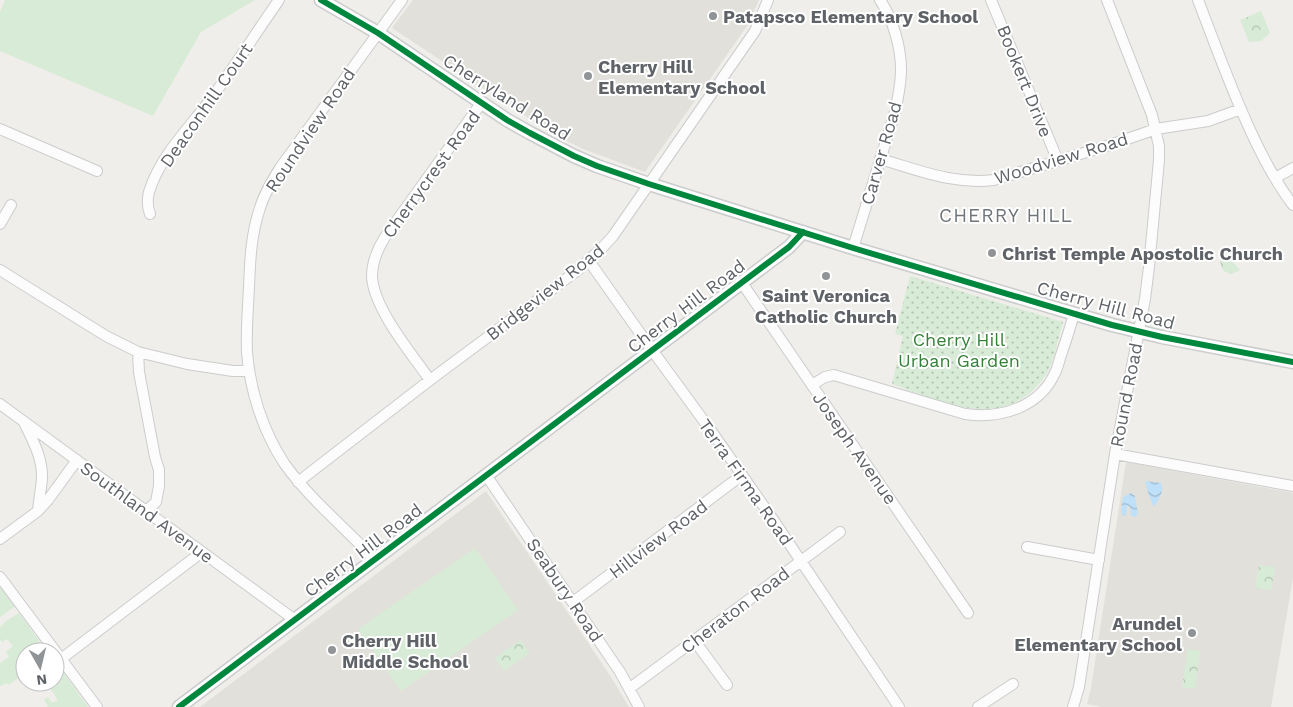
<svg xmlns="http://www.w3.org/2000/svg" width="1293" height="707" viewBox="0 0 1293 707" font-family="'Work Sans',sans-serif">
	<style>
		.education { fill: #e2e0da }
		.grass { fill: #d8ebd6 }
		.park { fill: url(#park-crowns) }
		.garden { fill: url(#garden-dots) }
		.water { fill: url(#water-waves) }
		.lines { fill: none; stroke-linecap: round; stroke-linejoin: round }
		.minor-casing { stroke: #cbcccc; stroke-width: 12 }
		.tertiary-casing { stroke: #cbcccc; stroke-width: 15 }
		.minor { stroke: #fdfcfc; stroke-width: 10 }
		.tertiary { stroke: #fdfcfc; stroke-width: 12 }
		.cycleway-casing { stroke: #fff; stroke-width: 9 }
		.cycleway { stroke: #00873e; stroke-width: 6 }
		.poi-dot { fill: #919496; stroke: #fff; stroke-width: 2 }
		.labels { text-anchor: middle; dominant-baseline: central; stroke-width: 4; stroke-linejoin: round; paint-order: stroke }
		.poi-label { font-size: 18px; font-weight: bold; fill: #5f6368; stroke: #fff; text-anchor: start }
		.street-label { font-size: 18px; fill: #5f6368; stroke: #fff }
		.park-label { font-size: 18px; fill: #348238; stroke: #fff }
		.neighbourhood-label { font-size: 19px; letter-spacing: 1px; fill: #70757a; stroke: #fff }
	</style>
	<defs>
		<pattern id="park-crowns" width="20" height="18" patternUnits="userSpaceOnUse" patternTransform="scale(1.25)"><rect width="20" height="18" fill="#d8ebd6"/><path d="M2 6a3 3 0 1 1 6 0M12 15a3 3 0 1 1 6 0" fill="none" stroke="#b2c2b1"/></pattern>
		<pattern id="garden-dots" width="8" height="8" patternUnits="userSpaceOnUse" patternTransform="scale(1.25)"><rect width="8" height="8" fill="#d8ebd6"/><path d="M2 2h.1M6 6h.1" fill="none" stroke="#b2c2b1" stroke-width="1.8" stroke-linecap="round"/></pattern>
		<pattern id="water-waves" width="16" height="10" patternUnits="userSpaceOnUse" patternTransform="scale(1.25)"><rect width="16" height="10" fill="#bfe0f9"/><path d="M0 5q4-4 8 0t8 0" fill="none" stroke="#9eb9cd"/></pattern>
	</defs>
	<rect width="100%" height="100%" fill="#efeeea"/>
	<path class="education" d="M413,0H759L747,26L645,172L583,149L554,135L392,28Z
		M1126,462L1293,493V578L1271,707H1101L1087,704L1091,688Z
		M486,491L611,677L629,707H200Z"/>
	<path class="grass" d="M5,0H255L201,32L153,116L0,51V12Z
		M475,548L518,610L401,691L358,629Z
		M0,584L15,605L14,607L0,617Z
		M19,613L47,652H25V674L8,685L6,683L1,686L0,685V663L9,657L6,652L13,646L7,639L2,642L0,640V627L6,621Z
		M60,668L88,707H47L48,706L44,700L48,697L52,703L58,700L46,682H55V670Z"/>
	<path class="park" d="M1261,11L1270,33L1261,41L1249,42L1240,20Z
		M1225,253L1240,270C1228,278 1220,271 1220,258Z
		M1259,565L1275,567L1271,590L1255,588Z
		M520,640L530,653L504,671L495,658Z
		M1188,649L1200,651L1195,689L1182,687Z"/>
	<path class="garden" d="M910,276L1063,322C1058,339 1055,358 1047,373C1043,380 1037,386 1032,391C992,428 935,399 892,384L903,336L895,334Z"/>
	<path class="water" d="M1145,481L1161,483C1165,492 1158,500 1154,507L1149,496Z
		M1131,493L1135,496L1138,514L1135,517L1131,516L1130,507L1127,505L1126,515L1122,516L1121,510L1123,497Z"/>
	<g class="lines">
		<g class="minor-casing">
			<path id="minor" d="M991,0L1058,161
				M1198,0C1215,44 1231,89 1251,132C1263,158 1276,183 1293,205
				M0,129L97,171
				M880,159C919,170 953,185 994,180L1107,146L1156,129L1208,121L1241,109
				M1275,178L1293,168
				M150,214C147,206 147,200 149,192C160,156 189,128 211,99C234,67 256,33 279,0
				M0,224L11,205
				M853,248L895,112C898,98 901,84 901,70C901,47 893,19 880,0
				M589,261L652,350L712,432L772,518L899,707
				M0,270L106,336L138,352L187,364L233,371H249
				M742,283L968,613
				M138,352L139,372L155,457L159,470V486L156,502L146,511
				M430,380C411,353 374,309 372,277C372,263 378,248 385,237L482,102
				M812,385L825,377L834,375L965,414C1000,419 1039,408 1055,373C1058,367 1059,361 1061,355C1066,341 1070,328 1074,314
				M0,404L295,620
				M24,422C32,439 43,458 42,479C41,489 39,500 38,511
				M1115,454L1293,486
				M486,475L620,672L639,707
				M298,482L430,380L578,270L602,248L613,236L755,31L768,0
				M0,539L38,511L48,500L77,460
				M1027,547L1099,560
				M375,560C345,527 310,500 284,463C263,431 250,391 247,352C246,330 248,309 249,287C250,261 251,234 260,208C264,194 272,181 280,168L402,0
				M0,577L97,707
				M573,602L742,475
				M694,640L727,685
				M61,659L202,552
				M630,688L840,532
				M978,707L1013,684
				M1073,707L1079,687L1115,454L1145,299L1149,267L1159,160V146L1152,115L1107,0"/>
		</g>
		<g class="tertiary-casing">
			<path id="tertiary" d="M321,0L378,33L507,120L530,133L574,156L597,166L649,184L853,248L1112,325L1162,337L1293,362
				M179,707L789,247L803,232"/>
		</g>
		<use href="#minor" class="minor"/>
		<use href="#tertiary" class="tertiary"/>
		<g class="cycleway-casing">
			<path id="cycleway" d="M321,0L378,33L507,120L530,133L574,156L597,166L649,184L853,248L1112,325L1162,337L1293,362
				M179,707L789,247L803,232"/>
		</g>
		<use href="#cycleway" class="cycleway"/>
	</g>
	<g class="poi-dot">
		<circle cx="713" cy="16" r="5"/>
		<circle cx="588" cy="76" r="5"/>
		<circle cx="992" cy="253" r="5"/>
		<circle cx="826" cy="276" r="5"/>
		<circle cx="1192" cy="633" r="5"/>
		<circle cx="332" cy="650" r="5"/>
	</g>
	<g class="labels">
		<g class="poi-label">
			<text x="723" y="16">Patapsco Elementary School</text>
			<text x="598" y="66">Cherry Hill<tspan x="598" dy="21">Elementary School</tspan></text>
			<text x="1002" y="253">Christ Temple Apostolic Church</text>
			<text x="826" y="295" text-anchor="middle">Saint Veronica<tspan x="826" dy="21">Catholic Church</tspan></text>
			<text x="1182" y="623" text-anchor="end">Arundel<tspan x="1182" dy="21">Elementary School</tspan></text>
			<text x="342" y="640">Cherry Hill<tspan x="342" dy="21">Middle School</tspan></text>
		</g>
		<g class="street-label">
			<text transform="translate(1025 81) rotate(68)">Bookert Drive</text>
			<text transform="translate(507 97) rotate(32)">Cherryland Road</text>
			<text transform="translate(206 105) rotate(-55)">Deaconhill Court</text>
			<text transform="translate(310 130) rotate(-56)">Roundview Road</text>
			<text transform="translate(881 153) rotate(-74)">Carver Road</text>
			<text transform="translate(1061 158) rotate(-17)">Woodview Road</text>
			<text transform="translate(431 174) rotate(-54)">Cherrycrest Road</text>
			<text transform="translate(545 292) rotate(-38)">Bridgeview Road</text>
			<text transform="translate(1106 305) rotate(15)">Cherry Hill Road</text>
			<text transform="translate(686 306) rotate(-37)">Cherry Hill Road</text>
			<text transform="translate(1126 395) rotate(-79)">Round Road</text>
			<text transform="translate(855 448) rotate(55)">Joseph Avenue</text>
			<text transform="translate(746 482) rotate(55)">Terra Firma Road</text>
			<text transform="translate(147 512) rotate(36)">Southland Avenue</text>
			<text transform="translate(658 539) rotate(-37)">Hillview Road</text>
			<text transform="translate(363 550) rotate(-37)">Cherry Hill Road</text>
			<text transform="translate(565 590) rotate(56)">Seabury Road</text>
			<text transform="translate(735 610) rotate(-37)">Cheraton Road</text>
		</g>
		<g class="park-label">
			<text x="959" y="339">Cherry Hill<tspan x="959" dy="21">Urban Garden</tspan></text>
		</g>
		<g class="neighbourhood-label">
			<text x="1006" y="215">CHERRY HILL</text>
		</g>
	</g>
	<g transform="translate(40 667) rotate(172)"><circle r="24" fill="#ffffff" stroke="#bfc1c3"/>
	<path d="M0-4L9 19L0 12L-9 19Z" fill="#919496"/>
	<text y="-8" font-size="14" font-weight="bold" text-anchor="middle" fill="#5f6368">N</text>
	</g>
</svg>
